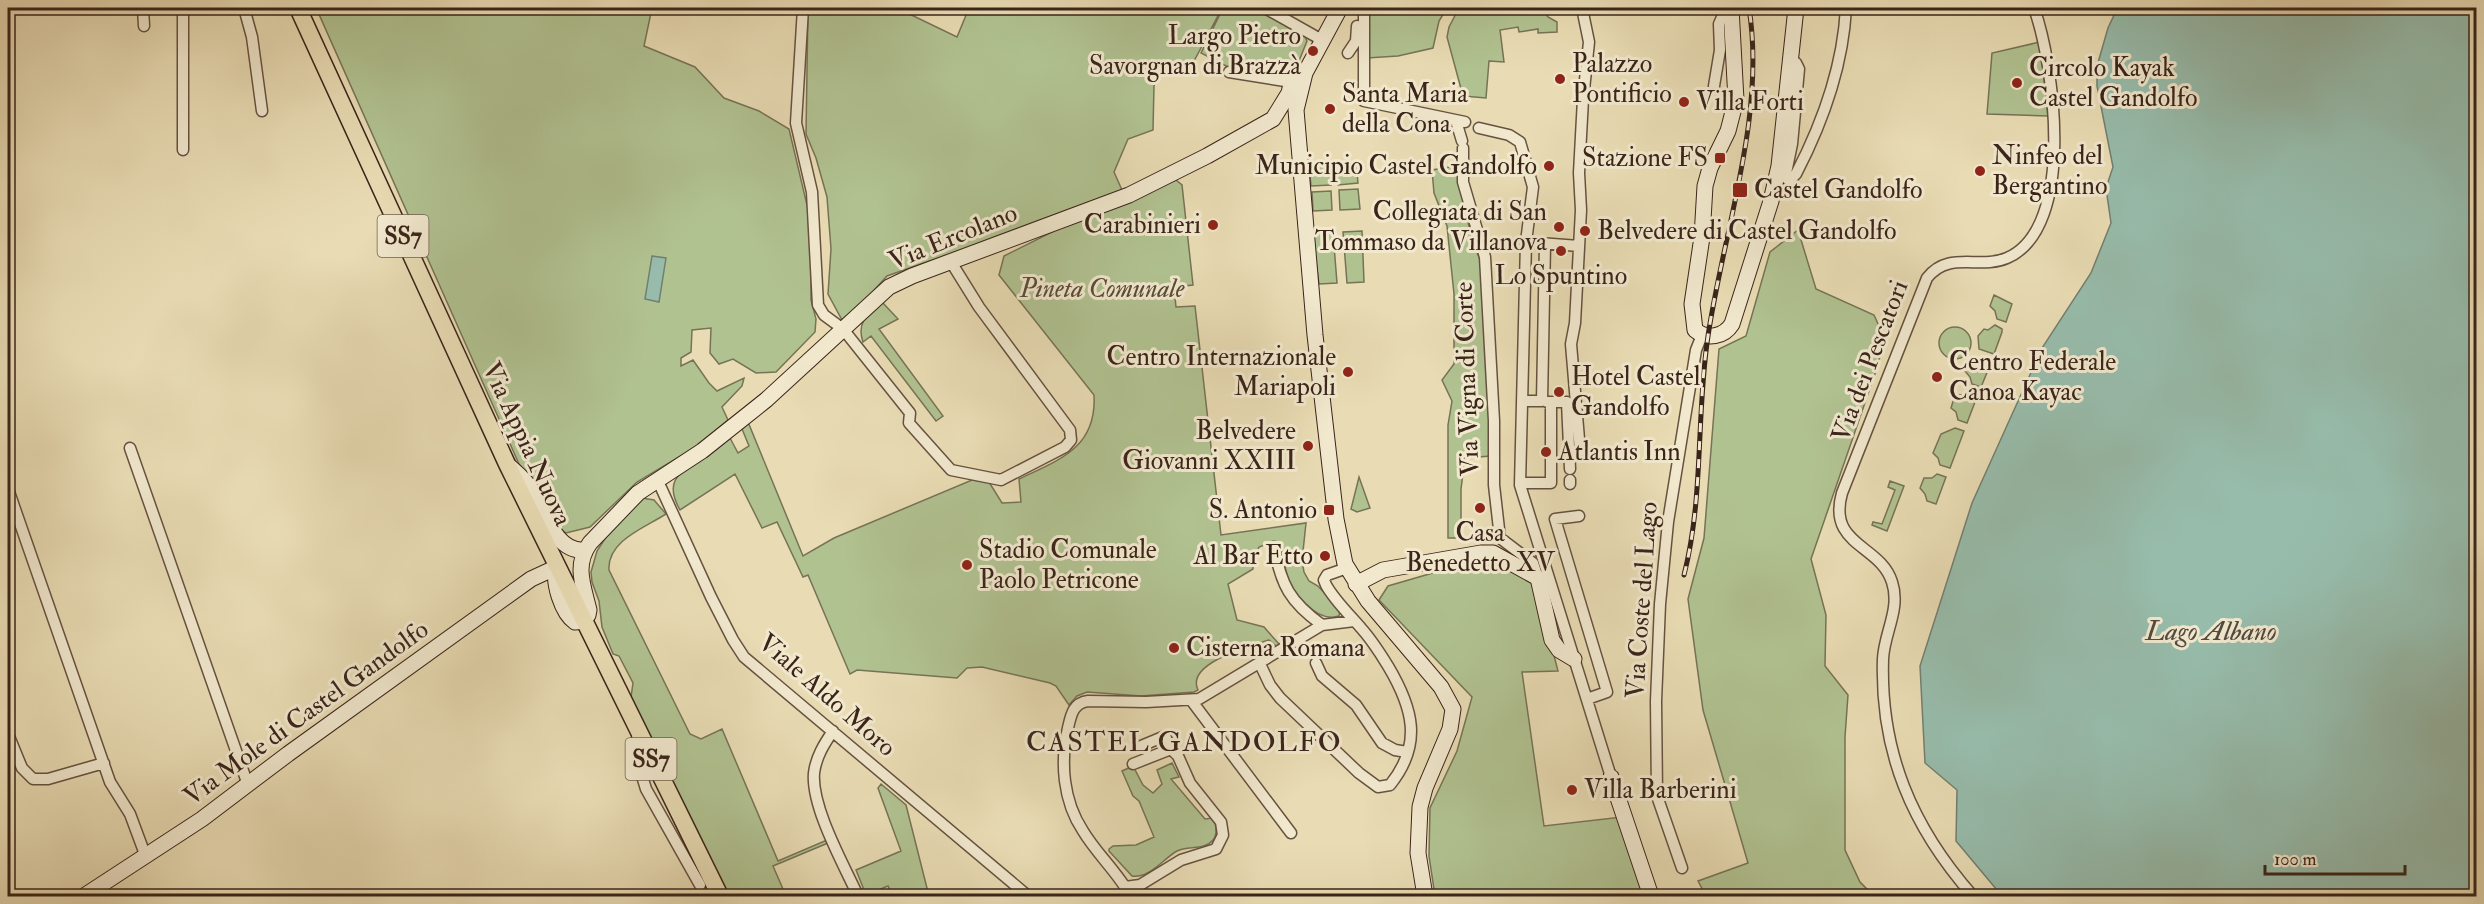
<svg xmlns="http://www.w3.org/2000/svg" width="2484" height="904" viewBox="0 0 2484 904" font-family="'IM FELL Double Pica',serif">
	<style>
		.green { fill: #b1c291; stroke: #767356; stroke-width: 1.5 }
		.water { fill: #97bcab; stroke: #727f71; stroke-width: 1.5 }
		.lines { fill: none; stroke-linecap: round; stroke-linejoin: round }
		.street-casing { stroke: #665240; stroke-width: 13 }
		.secondary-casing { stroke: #3a241a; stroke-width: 17 }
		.primary-casing { stroke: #3a241a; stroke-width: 19 }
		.street { stroke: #f1e8ce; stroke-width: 10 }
		.secondary { stroke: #f1e8ce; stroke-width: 15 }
		.primary { stroke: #e9dcb4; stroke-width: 16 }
		.rail-casing { stroke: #3a241a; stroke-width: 5 }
		.rail { stroke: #f1e8ce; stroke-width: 3; stroke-dasharray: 9; stroke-linecap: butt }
		.poi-dot { fill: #8f2418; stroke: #f1e8ce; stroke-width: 2 }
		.labels { text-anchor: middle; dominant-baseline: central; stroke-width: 6; stroke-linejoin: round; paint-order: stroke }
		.shield { fill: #f1e8ce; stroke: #715f50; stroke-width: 1.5 }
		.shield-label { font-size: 24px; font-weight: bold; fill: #3a241a }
		.poi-label { font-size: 26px; fill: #3a241a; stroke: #f1e8ce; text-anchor: start }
		.street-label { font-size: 26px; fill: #3a241a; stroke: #f1e8ce }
		.park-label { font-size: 26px; font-style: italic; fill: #584c38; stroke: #f1e8ce }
		.water-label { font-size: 27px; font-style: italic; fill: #514a3e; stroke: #f1e8ce }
		.quarter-label { font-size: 28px; letter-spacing: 1.5px; fill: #3a241a; stroke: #f1e8ce }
	</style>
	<rect width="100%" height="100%" fill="#e9dcb4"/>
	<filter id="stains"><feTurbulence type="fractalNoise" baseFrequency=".00333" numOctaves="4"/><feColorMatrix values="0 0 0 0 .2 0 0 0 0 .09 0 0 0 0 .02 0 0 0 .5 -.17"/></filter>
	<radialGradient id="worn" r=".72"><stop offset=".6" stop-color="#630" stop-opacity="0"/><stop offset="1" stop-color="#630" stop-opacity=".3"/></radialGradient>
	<path class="green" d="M321,8H652L644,46L695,67L724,98L759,111L789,129L811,222V300L816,319L815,332L776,372L756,373L733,359L719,364L710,353L711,328L692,330L691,352L681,358V366L693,360L709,383L717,391L744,378L742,386L722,407L728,420L699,445L637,482L590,527L566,533L558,528L539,491L519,464L318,12Z
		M808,8H897L957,37L969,8H1222L1193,63L1162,64L1154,86L1153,130L1128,139L1114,172L1122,190L1026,227L887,276L868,297L842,320L828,294L831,249L827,197L816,158L806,134Z
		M1223,8H1255L1304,34L1307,41L1299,61L1294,60L1288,79L1230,68L1201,53Z
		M1367,8H1447L1439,21L1433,48L1398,56L1367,58Z
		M1459,8H1541L1548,17L1557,22V32L1538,33V29L1519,32L1518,27L1500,30L1504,62L1489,61L1486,98L1463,96L1447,37L1449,27Z
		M2040,42L2048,116L1987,114L1992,53Z
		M1356,163L1358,183L1338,185L1336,164Z
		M1329,164L1331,185L1311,186L1309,165Z
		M1456,166L1472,240L1481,262L1491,456L1465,458L1461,489V538H1448V425L1452,401L1442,380L1454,364V294L1447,226L1434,193L1432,170Z
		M1176,180L1182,185L1193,285L1174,287L1176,307L1195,306L1221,535L1306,523L1302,561L1304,572L1309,581L1318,586L1340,610L1339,616C1330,619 1320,616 1313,610C1288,591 1285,573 1281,544H1267L1259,547L1253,561V569L1228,584L1237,620L1264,627L1279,644L1276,646L1269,640C1251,646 1185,663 1198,690L1194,692L1141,696L1087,692L1077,696L1069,705L1056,686L1050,683L982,667L967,668L957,678L857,670L850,674L808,575L803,577L777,522L762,528L735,474L680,510C662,478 682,472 707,456C715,451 722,444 730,438L738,453L749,446L742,429L748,422L803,556L834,538L972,480L989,482L1002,503L1021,502L1019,479C1059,460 1097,448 1094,395L999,275L1004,256L1062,227Z
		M1358,189L1360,209L1340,210L1339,190Z
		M1331,191L1332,210L1313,211L1312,192Z
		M1798,230L1816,289L1874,315L1884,337L1878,365L1811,559L1826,615L1825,666L1848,695L1845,737V850L1860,882L1874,896H1706L1698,881L1748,863L1703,710L1688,599L1704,538L1719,349L1746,336L1770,252Z
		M1362,231L1364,282L1347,283L1343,232Z
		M1312,233H1333L1337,283L1319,284Z
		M1994,295L2012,304L2006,322L1997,319L1995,311L1990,306Z
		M882,302L898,319L879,329L943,416L936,421L871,336L863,342C856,322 868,314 882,302Z
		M1995,325L2002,329V332L1994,354L1979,349L1978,336L1984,329L1988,330Z
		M1939 343a16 16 0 1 1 32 0a16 16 0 1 1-32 0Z
		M1975,357L1991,363L1981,387L1972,384L1970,377L1965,371Z
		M1969,391L1978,394L1967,423L1958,420L1956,412L1951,408L1955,395H1963Z
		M1955,428L1964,431L1950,468L1940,465L1938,458L1933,453L1941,434Z
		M1937,474L1946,477L1936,504L1927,501L1925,494L1920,488L1924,478H1932Z
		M1359,477L1370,508L1357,512L1351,509Z
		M1890,481L1904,486L1887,531L1872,525L1873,522L1882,524L1895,490L1888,487Z
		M642,498L654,500L666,514C644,528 607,541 609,570L690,734L701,739L722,729L778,861L827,840L828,843L773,866L786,896H729L631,697L633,683L619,656L613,654L602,627L599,601L592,582L591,572L597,551L606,537Z
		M1497,561L1535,582L1558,671L1522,672L1544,826L1622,817L1646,896H1435L1429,856L1430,808L1457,751L1472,697L1379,600L1388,586L1443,570Z
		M1172,763L1179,777L1171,779L1205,819L1213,818C1216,824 1218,834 1213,840C1204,851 1188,845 1177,851C1163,859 1149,879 1132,876L1109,851V849L1113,846L1136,845L1154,837L1139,801L1133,796L1122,771L1133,766L1143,785L1153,793L1162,784L1157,770Z
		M881,784L906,805L929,896H893L888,886L866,895L856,870L901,851L878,788Z"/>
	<path class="water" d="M2112,8H2476V896H2002L1956,841L1957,790L1925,763L1920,666L1972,503L2042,348L2091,273L2111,223L2106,188L2113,167L2097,86V66L2108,28L2115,13Z
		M652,256L666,258L659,302L645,299Z"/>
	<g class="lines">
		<g class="street-casing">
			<path id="street" d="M143,8L144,26
				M244,8L252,37L262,111
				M803,8L796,123L812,192L818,305L824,315L843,329L910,413L909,423L951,470L1001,480L1065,447L1071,440L1070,430L979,307L951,262
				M1265,8L1322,40
				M1364,8V101L1465,122
				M1348,53L1356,41L1357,26
				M1791,59L1796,63L1799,69L1792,144L1786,173L1787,179L1790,180L1796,174C1822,124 1843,65 1846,8
				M1229,72L1291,82
				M1714,86L1720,50L1719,24L1726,8
				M1456,121L1462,141
				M1479,128L1509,135L1520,142L1533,187L1526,242L1520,485L1611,777
				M1463,148V182L1485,257L1494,421V485L1500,538L1533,563L1538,578
				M183,150V8
				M1526,242L1579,246
				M1522,401H1542L1545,244
				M1547,402H1567L1570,469
				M130,448L248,785
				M1569,451H1580L1571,344L1575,323L1581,210L1579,173L1583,99L1589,42L1582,8
				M657,479L711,597L733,640L744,657L1028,896
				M1570,480V484
				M1520,483H1551V403
				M8,489L110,782L130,814L146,857
				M1579,516L1555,519L1607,692L1587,699
				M1274,547C1281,585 1290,602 1322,625
				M1316,663L1322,676L1356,705L1382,743L1395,750L1407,752
				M1260,664L1270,685L1280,698L1359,773L1378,787L1390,785C1423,744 1413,708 1388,666C1380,653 1371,639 1361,628C1349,614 1335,601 1326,585L1324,580L1327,575L1347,568
				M1191,700L1291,833
				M833,731C824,744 816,757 814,773C811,807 844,865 858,896
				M638,733L635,753L646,789L700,885
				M8,734L22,768L33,779H48L104,763
				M1133,764L1171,749
				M1682,868L1657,796L1656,701L1660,604L1668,522L1696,350L1702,335
				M1125,887L1140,885L1181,860L1216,849L1223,835L1221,822L1190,783L1178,756L1171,749L1165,736L1141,746
				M1124,896L1125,887C1112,867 1095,851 1083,831C1063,801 1060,762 1068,728C1071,715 1073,703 1088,701L1146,702L1199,699L1322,625L1354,621
				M1659,896H1670
				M1973,896C1912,827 1880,752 1883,659C1884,633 1901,609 1892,582C1880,544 1827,546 1842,493L1927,278C1949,250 1979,270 2007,258C2077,228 2054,64 2034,8"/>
		</g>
		<g class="secondary-casing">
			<path id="secondary" d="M1340,8L1305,73L1296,110L1315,335L1336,519L1345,564L1368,601L1441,687L1453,709L1450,729L1425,788L1420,807L1418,853L1425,896
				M1731,8L1736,100L1728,131L1710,168L1705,186L1702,237L1692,304L1695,330C1707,340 1724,337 1732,324L1771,201L1779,166L1796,8
				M510,467C518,474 527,481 532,491C545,511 555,553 585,550
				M557,567C552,582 562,613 575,622L583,621L588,615L589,610C583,585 574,565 590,543L638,493L702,451L766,400L889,287L912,276L1129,195L1207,156L1273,119L1289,93L1292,79L1304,75
				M1356,584L1383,570L1481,553H1493L1538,578L1552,640L1559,650L1574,659
				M1611,777L1651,896
				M84,896L202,819L288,754L531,579L557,567"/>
		</g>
		<g class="primary-casing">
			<path id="primary" d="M298,8L507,464L720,896"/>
		</g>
		<use href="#street" class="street"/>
		<use href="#secondary" class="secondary"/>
		<use href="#primary" class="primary"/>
		<g class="rail-casing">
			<path id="rail" d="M1684,575C1704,497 1696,415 1708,336C1724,229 1766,115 1749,8"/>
		</g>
		<use href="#rail" class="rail"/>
	</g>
	<g class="poi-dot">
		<circle cx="1313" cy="51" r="6"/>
		<circle cx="1560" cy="79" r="6"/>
		<circle cx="2017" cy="83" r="6"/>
		<circle cx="1684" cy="102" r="6"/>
		<circle cx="1330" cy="109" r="6"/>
		<rect x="1714" y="152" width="12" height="12" rx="3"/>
		<circle cx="1549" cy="166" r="6"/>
		<circle cx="1980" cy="171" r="6"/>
		<rect x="1732" y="182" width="16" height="16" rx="3"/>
		<circle cx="1213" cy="225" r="6"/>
		<circle cx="1559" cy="227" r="6"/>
		<circle cx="1585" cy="231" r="6"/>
		<circle cx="1561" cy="251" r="6"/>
		<circle cx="1348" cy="372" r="6"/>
		<circle cx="1937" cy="377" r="6"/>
		<circle cx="1559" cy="392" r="6"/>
		<circle cx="1308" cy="446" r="6"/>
		<circle cx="1546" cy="452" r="6"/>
		<circle cx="1480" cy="508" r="6"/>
		<rect x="1323" y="504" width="12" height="12" rx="3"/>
		<circle cx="1325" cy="556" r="6"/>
		<circle cx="967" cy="565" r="6"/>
		<circle cx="1174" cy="648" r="6"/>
		<circle cx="1572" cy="790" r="6"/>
	</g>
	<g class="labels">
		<g class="shield">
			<rect x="377.5" y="215" width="51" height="42" rx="4.5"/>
			<rect x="625.5" y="738" width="51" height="42" rx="4.5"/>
		</g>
		<g class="shield-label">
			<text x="403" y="236">SS7</text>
			<text x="651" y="759">SS7</text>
		</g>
		<g class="poi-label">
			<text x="1301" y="36" text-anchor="end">Largo Pietro<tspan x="1301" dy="30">Savorgnan di Brazzà</tspan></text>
			<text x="1572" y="64">Palazzo<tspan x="1572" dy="30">Pontificio</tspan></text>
			<text x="2029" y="68">Circolo Kayak<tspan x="2029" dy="30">Castel Gandolfo</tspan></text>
			<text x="1342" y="94">Santa Maria<tspan x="1342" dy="30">della Cona</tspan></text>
			<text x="1696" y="102">Villa Forti</text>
			<text x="1992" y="156">Ninfeo del<tspan x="1992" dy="30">Bergantino</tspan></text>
			<text x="1708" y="158" text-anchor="end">Stazione FS</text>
			<text x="1537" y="166" text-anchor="end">Municipio Castel Gandolfo</text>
			<text x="1754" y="190">Castel Gandolfo</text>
			<text x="1547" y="212" text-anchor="end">Collegiata di San<tspan x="1547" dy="30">Tommaso da Villanova</tspan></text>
			<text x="1201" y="225" text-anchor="end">Carabinieri</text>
			<text x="1597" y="231">Belvedere di Castel Gandolfo</text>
			<text x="1561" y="276" text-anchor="middle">Lo Spuntino</text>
			<text x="1336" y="357" text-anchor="end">Centro Internazionale<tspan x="1336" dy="30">Mariapoli</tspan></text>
			<text x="1949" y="362">Centro Federale<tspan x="1949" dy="30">Canoa Kayac</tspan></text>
			<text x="1571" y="377">Hotel Castel<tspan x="1571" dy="30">Gandolfo</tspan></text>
			<text x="1296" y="431" text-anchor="end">Belvedere<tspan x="1296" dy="30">Giovanni XXIII</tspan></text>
			<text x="1558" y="452">Atlantis Inn</text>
			<text x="1317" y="510" text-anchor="end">S. Antonio</text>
			<text x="1480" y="533" text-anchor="middle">Casa<tspan x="1480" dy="30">Benedetto XV</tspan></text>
			<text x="979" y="550">Stadio Comunale<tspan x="979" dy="30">Paolo Petricone</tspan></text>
			<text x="1313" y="556" text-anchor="end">Al Bar Etto</text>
			<text x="1186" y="648">Cisterna Romana</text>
			<text x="1584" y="790">Villa Barberini</text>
		</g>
		<g class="street-label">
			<text transform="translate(953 237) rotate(-22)">Via Ercolano</text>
			<text transform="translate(1870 361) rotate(-69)">Via dei Pescatori</text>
			<text transform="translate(1467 379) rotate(-92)">Via Vigna di Corte</text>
			<text transform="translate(527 444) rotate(65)">Via Appia Nuova</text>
			<text transform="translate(1642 600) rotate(-86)">Via Coste del Lago</text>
			<text transform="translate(827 695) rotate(41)">Viale Aldo Moro</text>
			<text transform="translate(306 713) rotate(-36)">Via Mole di Castel Gandolfo</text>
		</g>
		<g class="park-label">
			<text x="1102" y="289">Pineta Comunale</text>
		</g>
		<g class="water-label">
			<text x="2211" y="631">Lago Albano</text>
		</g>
		<g class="quarter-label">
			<text x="1184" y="742">CASTEL GANDOLFO</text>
		</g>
	</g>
	<rect width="2484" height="904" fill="none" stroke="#e9dcb4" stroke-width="30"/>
	<rect x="9" y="9" width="2466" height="886" fill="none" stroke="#3a241a" stroke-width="3"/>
	<rect x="15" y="15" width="2454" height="874" fill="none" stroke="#3a241a" stroke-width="1.5"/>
	<path d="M2265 865v9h140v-9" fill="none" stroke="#3a241a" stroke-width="3"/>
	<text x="2274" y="865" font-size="18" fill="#3a241a" stroke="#f1e8ce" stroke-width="4.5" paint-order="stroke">100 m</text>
	<rect width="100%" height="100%" filter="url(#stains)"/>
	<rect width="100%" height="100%" fill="url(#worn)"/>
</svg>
